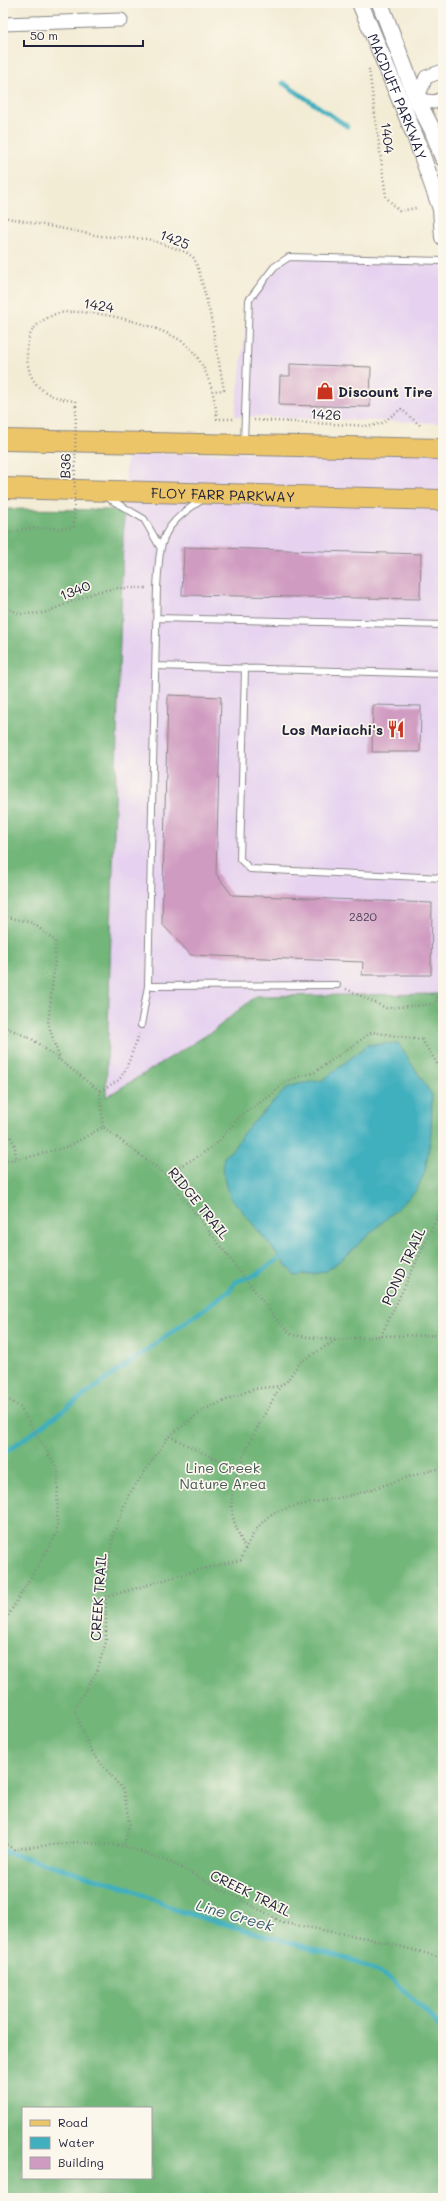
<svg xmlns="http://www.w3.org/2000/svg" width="446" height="2201" viewBox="0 0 446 2201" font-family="Mali,sans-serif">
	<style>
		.built { fill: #e6d2f0 }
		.forest { fill: #72b679; stroke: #4a6c5a; fill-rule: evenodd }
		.water { fill: #41afbe; stroke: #32687c }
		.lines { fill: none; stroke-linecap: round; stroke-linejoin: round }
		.stream { stroke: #41afbe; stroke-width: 5 }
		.building { fill: #d09bc1 }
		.service-casing { stroke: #8a8788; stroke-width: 8 }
		.minor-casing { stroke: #8a8788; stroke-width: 15 }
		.tertiary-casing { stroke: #8a8788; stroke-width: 18 }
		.primary-casing { stroke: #8a8788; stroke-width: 22 }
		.path { stroke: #8a8788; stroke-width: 2.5; stroke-dasharray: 1 3; stroke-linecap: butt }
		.service { stroke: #fff; stroke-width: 6 }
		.minor { stroke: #fff; stroke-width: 13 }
		.tertiary { stroke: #fff; stroke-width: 16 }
		.primary { stroke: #edc569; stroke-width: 20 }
		.path-bridge { stroke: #8a8788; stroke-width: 2.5; stroke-dasharray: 1 3; stroke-linecap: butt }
		.labels { text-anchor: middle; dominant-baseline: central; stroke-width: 3.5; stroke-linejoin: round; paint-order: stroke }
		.number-label { font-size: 12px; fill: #4e405c }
		.street-label { font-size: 14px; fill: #22223b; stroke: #fbf7ec }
		.poi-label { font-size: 14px; font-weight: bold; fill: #22223b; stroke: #fbf7ec; text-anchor: start }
		.park-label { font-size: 14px; fill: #425754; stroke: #fbf7ec }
		.water-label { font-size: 15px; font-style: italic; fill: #2e5a6f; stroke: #fbf7ec }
	</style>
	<rect width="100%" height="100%" fill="#fbf7ec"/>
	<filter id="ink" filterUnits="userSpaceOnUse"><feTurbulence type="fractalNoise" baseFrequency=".025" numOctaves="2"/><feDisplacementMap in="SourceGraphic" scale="8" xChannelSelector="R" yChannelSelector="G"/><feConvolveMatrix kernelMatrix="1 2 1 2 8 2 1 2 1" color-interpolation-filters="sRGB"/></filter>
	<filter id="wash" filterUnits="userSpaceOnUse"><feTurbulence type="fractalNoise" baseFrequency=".012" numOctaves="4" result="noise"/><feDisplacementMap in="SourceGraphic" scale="16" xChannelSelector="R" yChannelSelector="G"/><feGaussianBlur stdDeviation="0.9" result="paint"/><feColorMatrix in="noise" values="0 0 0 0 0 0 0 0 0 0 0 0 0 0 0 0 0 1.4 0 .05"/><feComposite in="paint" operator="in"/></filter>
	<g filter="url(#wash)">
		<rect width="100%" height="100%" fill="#f3ecd5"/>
		<path class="built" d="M289,257L443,261V423L235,416L249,300Z
			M443,450V1022L96,1108L127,454Z"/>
		<path class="forest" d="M3,509L124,510L106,1097L213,1031L256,996L443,994V2198H3ZM23,2108H151V2178H23Z"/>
		<path class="water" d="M398,1043L432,1095L431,1133L425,1172L416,1191L346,1256L325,1272L295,1276L239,1207C225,1194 222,1176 224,1157L234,1148L243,1133L287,1088L298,1084L323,1080L367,1045Z"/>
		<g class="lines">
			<path class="stream" d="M283,83L347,126
				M3,1454L230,1290L235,1282L257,1274L280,1258
				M3,1851L128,1888L179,1911L358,1962L390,1978L424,2009L443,2031"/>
		</g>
		<g id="blocks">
			<path class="building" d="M290,364L371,367L370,407L279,405L280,376H290Z
				M184,547L421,554L420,599L182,595Z
				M168,695L221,697L216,874L232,895L432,903L431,975H362L363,962L191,955L162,924Z
				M373,705L421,706L420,752H372Z"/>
		</g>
	</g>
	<g filter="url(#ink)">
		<use href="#blocks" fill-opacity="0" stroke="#8a8788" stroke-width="1"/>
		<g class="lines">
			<g class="service-casing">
				<path id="service" d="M244,443L249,300L274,267L289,257L443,261
					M108,498L144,519L160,547
					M157,618L443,625
					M155,666L443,674
					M245,668L240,859L250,869L443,878
					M148,986L337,985
					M141,1025L148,986L157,588C160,542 159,526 202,500"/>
			</g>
			<g class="minor-casing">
				<path id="minor" d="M3,24L121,20
					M443,71L426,77L417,100L435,102L443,98"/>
			</g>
			<g class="tertiary-casing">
				<g id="tertiary">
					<path id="s1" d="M360,3L415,136L441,209L443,237"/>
					<path d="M380,3L417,100L432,129L443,158"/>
				</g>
			</g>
			<g class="primary-casing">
				<g id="primary">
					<path d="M3,440L443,449"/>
					<path id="s2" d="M3,488L443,500"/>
				</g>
			</g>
			<path class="path" d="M369,69L386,197L399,211L416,208
				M3,217L100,236L148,239L186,252L194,258L199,271L210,313L224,390L213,391
				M76,406L75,401C46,398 27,385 27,354C27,334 33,325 51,316C76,302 169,326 189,347C207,366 215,394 217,419H235
				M254,420L371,426L382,423L401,409L422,427
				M3,537C25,523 49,531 74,527
				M3,606L20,614L44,613L96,592L116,588H148
				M3,916L33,923L55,941V960L48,1023L60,1060
				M346,989L386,1008L435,1004L443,980
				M3,1026L32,1039L100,1091L103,1127
				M100,1091L119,1080L126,1069L139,1034
				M3,1130H7L15,1146L16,1159
				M3,1161L29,1157L69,1146L103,1127L165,1174L278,1321L292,1335L335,1340
				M165,1174L199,1156L217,1143L241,1115L270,1096L286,1081L315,1072L372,1032L422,1040L443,1073
				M443,1335L381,1336L336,1340L299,1363L287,1381L280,1386L253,1389L205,1409L169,1436L128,1496L114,1532L106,1580V1642L97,1671L74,1709L91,1751L124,1791L129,1824L124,1846L172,1863L284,1923L366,1938L429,1954L443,1959
				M381,1336L443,1205
				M3,1396L20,1407L58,1470L57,1533L3,1624
				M169,1436L211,1457L239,1467
				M245,1549C241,1538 233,1523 232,1511C228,1470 262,1422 280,1386
				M105,1597C151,1585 195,1569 241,1560C247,1543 255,1528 269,1516C282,1505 336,1500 355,1494C385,1486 412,1474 443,1468
				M3,1843L14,1849L79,1842L124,1846"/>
			<use href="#service" class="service"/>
			<use href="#minor" class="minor"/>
			<use href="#tertiary" class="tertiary"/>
			<use href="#primary" class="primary"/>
			<path class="path-bridge" d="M74,527L76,406"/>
		</g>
	</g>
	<defs>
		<g id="shop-bare" transform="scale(1.38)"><path d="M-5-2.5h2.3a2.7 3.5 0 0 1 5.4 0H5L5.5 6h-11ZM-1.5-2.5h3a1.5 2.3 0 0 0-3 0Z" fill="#c8321e" stroke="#fbf7ec" stroke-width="2.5" paint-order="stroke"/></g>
		<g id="restaurant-bare" transform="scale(1.38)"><path d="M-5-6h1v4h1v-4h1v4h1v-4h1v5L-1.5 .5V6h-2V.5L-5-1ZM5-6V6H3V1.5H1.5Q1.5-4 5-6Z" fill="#c8321e" stroke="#fbf7ec" stroke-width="2.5" paint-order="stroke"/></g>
	</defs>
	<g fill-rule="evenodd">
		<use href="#shop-bare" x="325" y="391"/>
		<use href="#restaurant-bare" x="396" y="729"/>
	</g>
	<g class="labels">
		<g class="number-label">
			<text x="363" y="916">2820</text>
		</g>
		<g class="street-label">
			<text stroke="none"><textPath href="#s1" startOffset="101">MACDUFF PARKWAY</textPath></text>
			<text transform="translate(388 138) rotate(83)">1404</text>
			<text transform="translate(175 239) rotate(22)">1425</text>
			<text transform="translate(99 305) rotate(9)">1424</text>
			<text transform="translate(326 414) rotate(3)">1426</text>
			<text transform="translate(65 466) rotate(-89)">B36</text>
			<text stroke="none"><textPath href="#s2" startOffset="220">FLOY FARR PARKWAY</textPath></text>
			<text transform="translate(75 590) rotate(-21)">1340</text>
			<text transform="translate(199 1203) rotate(51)">RIDGE TRAIL</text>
			<text transform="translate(403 1266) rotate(-65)">POND TRAIL</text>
			<text transform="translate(98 1597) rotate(-86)">CREEK TRAIL</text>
			<text transform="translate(251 1893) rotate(26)">CREEK TRAIL</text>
		</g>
		<g class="poi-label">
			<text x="338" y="391">Discount Tire</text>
			<text x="383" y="729" text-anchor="end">Los Mariachi's</text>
		</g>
		<g class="park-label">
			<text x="223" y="1467">Line Creek<tspan x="223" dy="16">Nature Area</tspan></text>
		</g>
		<g class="water-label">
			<text transform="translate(235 1915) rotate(16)">Line Creek</text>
		</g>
	</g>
	<rect width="446" height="2201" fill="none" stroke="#fbf7ec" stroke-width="16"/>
	<rect x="22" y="2107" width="130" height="72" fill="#fbf7ec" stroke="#a4a2a5"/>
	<rect x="30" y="2120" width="20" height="6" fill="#edc569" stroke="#a4a2a5"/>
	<text x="58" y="2127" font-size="12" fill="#22223b">Road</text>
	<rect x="30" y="2137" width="20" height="12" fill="#41afbe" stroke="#a4a2a5"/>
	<text x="58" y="2147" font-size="12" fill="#22223b">Water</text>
	<rect x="30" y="2157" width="20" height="12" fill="#d09bc1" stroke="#a4a2a5"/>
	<text x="58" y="2167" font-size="12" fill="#22223b">Building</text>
	<path d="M24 40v6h119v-6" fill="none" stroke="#22223b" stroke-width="2"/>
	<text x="30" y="40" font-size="12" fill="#22223b" stroke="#fbf7ec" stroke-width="3" paint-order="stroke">50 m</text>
</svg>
